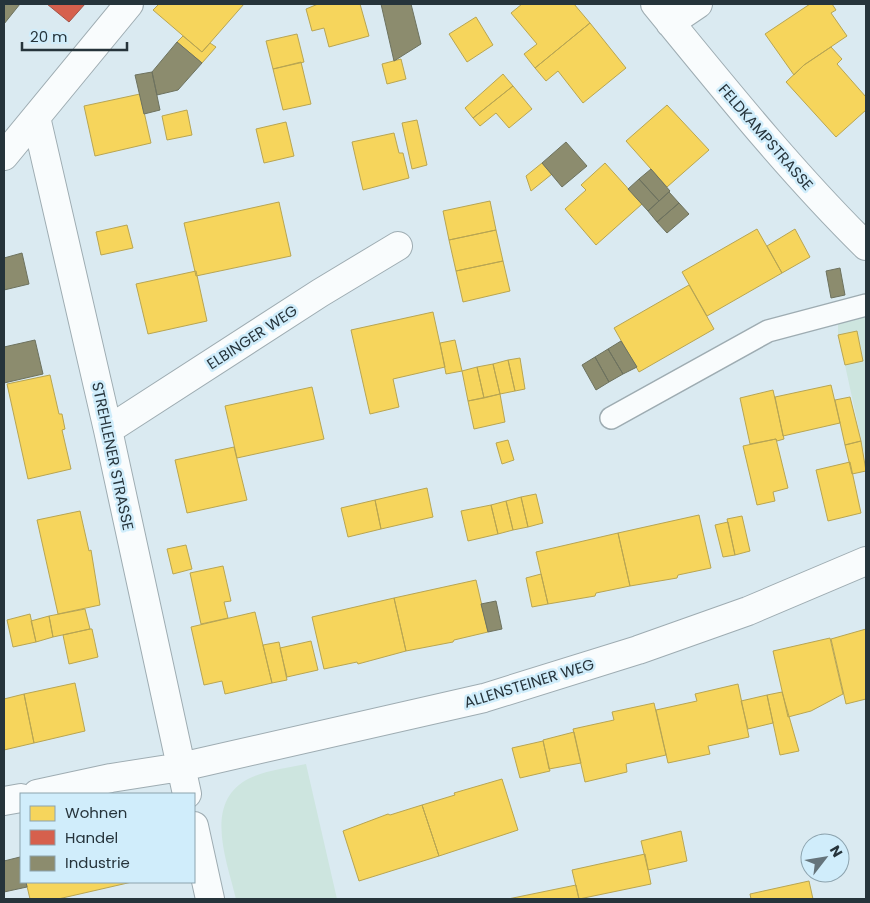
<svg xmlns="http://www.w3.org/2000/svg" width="870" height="903" viewBox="0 0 870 903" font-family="Poppins,sans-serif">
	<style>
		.green { fill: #cde5df }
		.homes { fill: #f6d55c; stroke: #b8a552 }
		.shops { fill: #d6604d; stroke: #a15348 }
		.industry { fill: #8c8c6e; stroke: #6d725f }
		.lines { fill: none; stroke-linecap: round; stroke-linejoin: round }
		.service-casing { stroke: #9eacb2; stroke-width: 24 }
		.minor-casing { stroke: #9eacb2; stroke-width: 30 }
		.service { stroke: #f9fcfd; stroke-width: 21 }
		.minor { stroke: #f9fcfd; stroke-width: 28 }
		.labels { text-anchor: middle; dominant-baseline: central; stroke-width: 5; stroke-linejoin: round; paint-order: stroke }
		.street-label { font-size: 15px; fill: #26343b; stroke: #d0edfb }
	</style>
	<rect width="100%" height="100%" fill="#daeaf1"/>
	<path class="green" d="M866,314V462L845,365L863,360L857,331L838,335V323Z
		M306,764L337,899H236C227,861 202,801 250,778C267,770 288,768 306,764Z"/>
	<path class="homes" d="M159,4H244L202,52L153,10Z
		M318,4H360L369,36L329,47L324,28L312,31L306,9Z
		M522,4H574L590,23L535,68L524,54L537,44L511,13Z
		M810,4H832L836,10L831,13L847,36L804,65L794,75L765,34Z
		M476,17L493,45L467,62L449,34Z
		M590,23L626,68L583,103L558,71L546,81L535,68Z
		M297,34L304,62L273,69L266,41Z
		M183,36L202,52L210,43L216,47L202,63L177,42Z
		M831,47L842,59L837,64L866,97V110L836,137L786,82L804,65Z
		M401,59L406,79L387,84L382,64Z
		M301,62L311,104L283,110L273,69Z
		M503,74L513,86L473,118L465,108Z
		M513,86L532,109L509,128L496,113L480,126L473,118Z
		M140,94L151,143L95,156L84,106Z
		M667,105L709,150L667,187L626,141Z
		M187,110L192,135L167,140L162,116Z
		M417,120L427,165L412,169L402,123Z
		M286,122L294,156L264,163L256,129Z
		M394,133L399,153H403L409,178L363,190L352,142Z
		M542,163L552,174L531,191L526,176Z
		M605,163L642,204L596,245L565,209L586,190L581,185Z
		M490,201L496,230L449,240L443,211Z
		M279,202L291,256L196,276L184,223Z
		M127,225L133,248L101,255L96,232Z
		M757,229L782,273L707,316L682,272Z
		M795,229L810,257L782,273L767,246Z
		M496,230L503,261L456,271L449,240Z
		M503,261L510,291L463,302L456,271Z
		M196,271L207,321L148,334L136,284Z
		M689,285L714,329L639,372L614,328Z
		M433,312L445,367L393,379L399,407L370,414L351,330Z
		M857,331L863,361L845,365L838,335Z
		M455,340L462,371L446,374L440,343Z
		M520,358L525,389L515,391L508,360Z
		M508,360L515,391L500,394L493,364Z
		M493,364L500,394L484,398L477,367Z
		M477,367L484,398L468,401L462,371Z
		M50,375L59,414H62L65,429L62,430L71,469L28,479L7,384Z
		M831,385L840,423L783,436L775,397Z
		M312,387L324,439L237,458L225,406Z
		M773,390L784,439L777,441L776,439L750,444L740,398Z
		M500,394L505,422L474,429L468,401Z
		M850,397L861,441L845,445L835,400Z
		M776,439L788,488L773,492L775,501L757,505L743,446Z
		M508,440L514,460L502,464L496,443Z
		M861,441L866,471L852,474L845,445Z
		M234,447L247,500L187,513L175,460Z
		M850,462L861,513L828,521L816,470Z
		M427,488L433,517L381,529L375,500Z
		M536,494L543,523L528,527L521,497Z
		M521,497L528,527L513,530L506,501Z
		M375,500L381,529L348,537L341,508Z
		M506,501L513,530L498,534L491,505Z
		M491,505L498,534L468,541L461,511Z
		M80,511L89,551L91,550L100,605L58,614L37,520Z
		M699,515L711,568L678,575L677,578L630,586L618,533Z
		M742,516L750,551L735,555L727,519Z
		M728,522L735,555L723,557L715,525Z
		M618,533L630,586L596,593L595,596L548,604L536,552Z
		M186,545L192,569L173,574L167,549Z
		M223,566L231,601L224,602L228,618L201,624L190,573Z
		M541,574L548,604L532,607L526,578Z
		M476,580L488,632L454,640L453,642L406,651L394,598Z
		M394,598L406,651L358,664L357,662L324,669L312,617Z
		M85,609L90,629L53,637L49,616Z
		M255,612L272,683L225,694L222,681L204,685L191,627Z
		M30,614L36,642L13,647L7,620Z
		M49,616L53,637L36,642L31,621Z
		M90,629H92L98,657L69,664L63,635Z
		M866,629V699L846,704L831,639Z
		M830,638L843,694L811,711L788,717L773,651Z
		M311,641L318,670L287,677L280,648Z
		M279,642L287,680L272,683L263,645Z
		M75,683L85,731L34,743L24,694Z
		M738,684L749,737L708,746L710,754L668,763L656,710L697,701L695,694Z
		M782,692L799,751L780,755L767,695Z
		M24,694L34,743L4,750V699Z
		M767,695L773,723L748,729L741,701Z
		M654,703L666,755L626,764L627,772L585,782L573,729L614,720L612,712Z
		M574,732L581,763L549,769L543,740Z
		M543,741L550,771L520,778L512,748Z
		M502,779L518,830L439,856L422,805L455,795L454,793Z
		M422,805L439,856L359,881L343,831L388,814L390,815Z
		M681,831L687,861L648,870L641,841Z
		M645,854L651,884L579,899L572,870Z
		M809,881L813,899H751L750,894Z
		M26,882H132L58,899H30Z
		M576,885L579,899H508Z"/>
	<path class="shops" d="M47,4H85L69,22Z"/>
	<path class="industry" d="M4,4H20L4,24Z
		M381,4H411L421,44L394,61Z
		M177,42L202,63L178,90L157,95L152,72Z
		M152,72L160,110L144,114L135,75Z
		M566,142L587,166L562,187L542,163Z
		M651,169L670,191L659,201L639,179Z
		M639,179L659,201L648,211L628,189Z
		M669,192L679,203L657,222L648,211Z
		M679,203L689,214L667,233L657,222Z
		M22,253L29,284L4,290V258Z
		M840,268L845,295L831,298L826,271Z
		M35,340L43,374L4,383V347Z
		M621,341L637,367L623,374L608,349Z
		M608,349L623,374L609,382L595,357Z
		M595,357L609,382L596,390L582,365Z
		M496,601L502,629L488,632L481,604Z
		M20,857L21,882H26L27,887L4,892V861Z"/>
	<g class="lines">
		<g class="service-casing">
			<path id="service" d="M611,418L768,331L866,305"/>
		</g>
		<g class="minor-casing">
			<path id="minor" d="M655,4C723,87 790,171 866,246
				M670,23L698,4
				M36,117L108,430L187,794
				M4,156L129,4
				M108,430L320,293L398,246
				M37,794L111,778L181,767L484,698L638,650L748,611L866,561
				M4,801L21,798
				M194,826L210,899"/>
		</g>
		<use href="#service" class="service"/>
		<use href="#minor" class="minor"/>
	</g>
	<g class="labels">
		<g class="street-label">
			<text transform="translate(766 137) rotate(49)">FELDKAMPSTRASSE</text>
			<text transform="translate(252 337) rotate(-33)">ELBINGER WEG</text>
			<text transform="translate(113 456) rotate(78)">STREHLENER STRASSE</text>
			<text transform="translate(529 683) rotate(-17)">ALLENSTEINER WEG</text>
		</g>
	</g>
	<rect width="870" height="903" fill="none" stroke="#26343b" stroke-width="10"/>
	<rect x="20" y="793" width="175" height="90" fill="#d0edfb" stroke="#8ca3ae"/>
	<rect x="30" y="806" width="25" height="15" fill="#f6d55c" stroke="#8ca3ae"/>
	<text x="65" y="818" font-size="15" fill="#26343b">Wohnen</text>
	<rect x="30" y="830" width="25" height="15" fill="#d6604d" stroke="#8ca3ae"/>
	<text x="65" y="843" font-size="15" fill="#26343b">Handel</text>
	<rect x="30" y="856" width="25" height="15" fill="#8c8c6e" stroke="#8ca3ae"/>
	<text x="65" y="868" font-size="15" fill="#26343b">Industrie</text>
	<g transform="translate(825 858) rotate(59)"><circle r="24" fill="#d0edfb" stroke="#8ca3ae"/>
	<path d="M0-4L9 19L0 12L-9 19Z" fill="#65747b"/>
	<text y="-8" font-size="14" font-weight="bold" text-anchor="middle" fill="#26343b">N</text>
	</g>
	<path d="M22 42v8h105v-8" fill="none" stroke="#26343b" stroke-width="2.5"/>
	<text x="30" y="42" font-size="15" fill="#26343b" stroke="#d0edfb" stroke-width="4" paint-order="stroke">20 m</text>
</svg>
